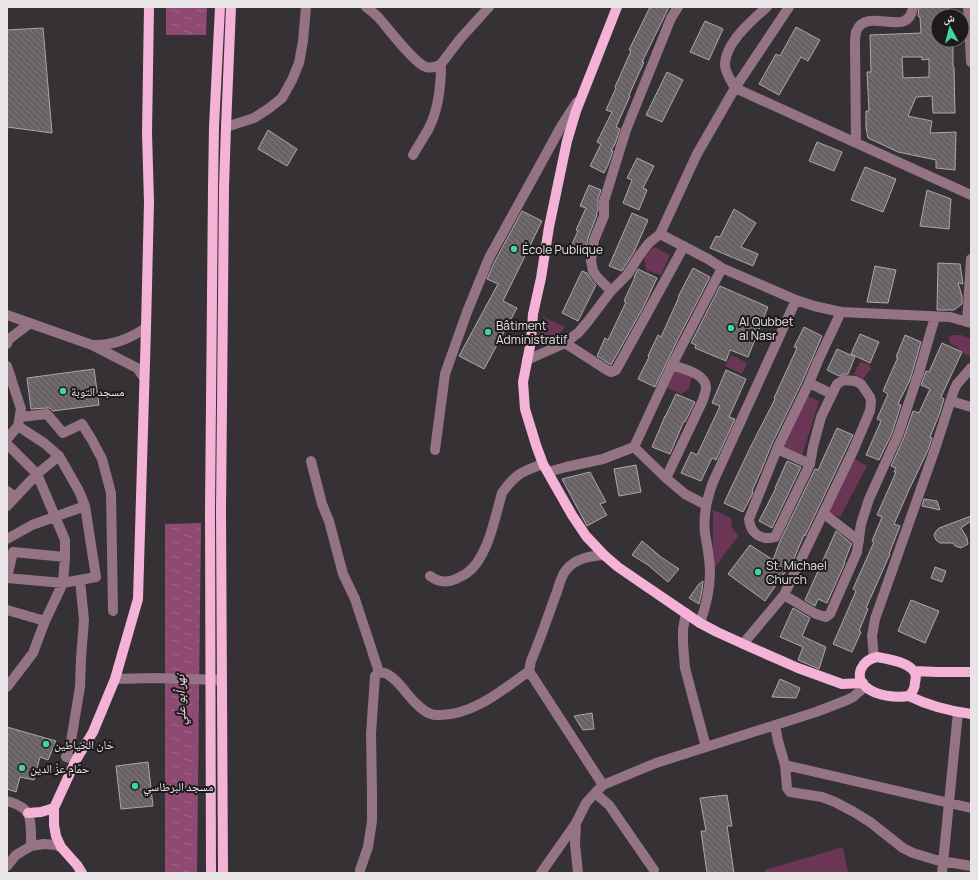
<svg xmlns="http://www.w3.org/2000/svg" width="978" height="880" viewBox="0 0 978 880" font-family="Manrope,'Noto Naskh Arabic',sans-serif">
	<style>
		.garden { fill: #6b3655 }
		.water { fill: url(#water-ripples) }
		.building { fill: url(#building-back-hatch); stroke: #ada7aa; fill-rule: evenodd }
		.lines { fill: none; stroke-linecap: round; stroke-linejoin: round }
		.minor { stroke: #937384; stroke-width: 10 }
		.major { stroke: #f4b3d6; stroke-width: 10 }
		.poi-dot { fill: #41d4a1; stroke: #1c1a1b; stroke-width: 1.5 }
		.labels { text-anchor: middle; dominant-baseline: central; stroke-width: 4; stroke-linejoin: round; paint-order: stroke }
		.poi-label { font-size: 12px; fill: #e9e5e7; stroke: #1c1a1b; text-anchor: start }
		.water-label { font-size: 13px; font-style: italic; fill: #fed5ea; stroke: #1c1a1b }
	</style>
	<defs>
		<pattern id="water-ripples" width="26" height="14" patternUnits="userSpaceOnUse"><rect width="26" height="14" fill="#8e4a72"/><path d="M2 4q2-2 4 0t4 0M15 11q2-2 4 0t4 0" fill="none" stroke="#9e6486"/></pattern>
		<pattern id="building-back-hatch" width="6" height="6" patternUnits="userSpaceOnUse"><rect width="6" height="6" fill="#686265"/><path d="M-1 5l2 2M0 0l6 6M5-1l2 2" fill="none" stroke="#7e787b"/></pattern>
	</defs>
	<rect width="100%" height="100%" fill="#363134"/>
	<path class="garden" d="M654,247L670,255L661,275L646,270L644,258Z
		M543,317L565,327L550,346L537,342Z
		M954,335H961L971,339V355L970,356H968L950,343L948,337Z
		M731,355L747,363L742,374L725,366Z
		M860,362L869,364L871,369L863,379L854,374Z
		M673,367L692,376L689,389L681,394L664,386Z
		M805,395L819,401L802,456L781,446Z
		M853,458L867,466L840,517L827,512Z
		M713,510L731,518L732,527L738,536L713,570Z
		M843,847L848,873H765V870Z"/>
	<path class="water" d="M166,7H207L206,35H166Z
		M201,523L197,873H165V524Z"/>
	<path class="building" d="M650,7H669L642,62H644L629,95L630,96L616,127L620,129L615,144L611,151H613L608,165L604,173L590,166L601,144L597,142L612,112L606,110L616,88L615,87L631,51L629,50Z
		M919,7H949L948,16H938V40H953V67H954L955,113H933L932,96L916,97L908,116L932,121L930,133L956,132L955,170L936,168V160L898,152L868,138L866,128V111H869L867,72H871L870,35L921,33L920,17L918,16ZM902,57H922V60L929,59V77L903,78Z
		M705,21L723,29L709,60L690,52Z
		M796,27L820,40L808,61L801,57L779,95L759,84L776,54L780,56Z
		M43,28L52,133L7,127V30Z
		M667,72L683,80L662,122L646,115Z
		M268,130L297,149L287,166L258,149Z
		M817,142L842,152L834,171L809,161Z
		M637,158L654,166L643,188L647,190L639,210L623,203L632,180L627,178Z
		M865,167L896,179L883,212L851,200Z
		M589,185L601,190L598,199V210L596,215H597L588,238L585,255L570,248L578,231L576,230L586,208L580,206Z
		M927,190L951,199L949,229L920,226Z
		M734,209L756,223L741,247L758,254L753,266L710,248L716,236L720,237Z
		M522,211L542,221L503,301L517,308L484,369L459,356L498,284L487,279L495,261Z
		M632,213L648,220L634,252L622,271L609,266Z
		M938,263L960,264L963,284L958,283L962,296V304L954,310H937Z
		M875,266L896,270L888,303L867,302Z
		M693,268L710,277L679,337L655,387L638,379L649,357L648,356L658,335L661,337L679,297H678Z
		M638,269L657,278L644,306L611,365L597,356L605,338L608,340L626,302L624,301L635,277H634Z
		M582,271L587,273L592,281L596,285L578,321L562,313Z
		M720,286L768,307L748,357L730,350L726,361L695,348L696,345L691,343Z
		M804,327L822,336L803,380L771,446L761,471L752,491H753L752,495L743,512L724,503L750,448L775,399L774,398L797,348L794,347Z
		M860,334L879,342L870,363L851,354Z
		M905,335L921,342L910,380L898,404L901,405L892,433L879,460L866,455L881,421L877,419L888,394L883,391L898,357H896Z
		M942,343L962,352L941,397L944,399L939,415L930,437L932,438L928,450L908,492L894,524L900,526L889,554H890L866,608L868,609L859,631L861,632L852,652L833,644L856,591L853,589L874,542L872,541L882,517L877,515L896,472H894L896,468L891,466L904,437L913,411L919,413L930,389L921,385L926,371L929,372Z
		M837,349L855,357L848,374H844L839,376L827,370Z
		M94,369L99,405L53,411L50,408H47L31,409L27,378Z
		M726,370L746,379L729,417L735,419L716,460L712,458L701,481L681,473L691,452L697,455L720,406L712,403Z
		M676,394L695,402L685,422L684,421L670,454L652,447L665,416V417Z
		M837,428L853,435L805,536L804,535L793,561L765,601L728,574L750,545L773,560L780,541L815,469L818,470Z
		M787,461L801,467L772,528L759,521L776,488H775Z
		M636,465L641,492L619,496L614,469Z
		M590,472L606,502L600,504L607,515L587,526L562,479Z
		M924,499L937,501L940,510L922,506Z
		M971,516V521L961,528L967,538L968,544L961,548L955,546L953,543H940L936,540L934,535L936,531L939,528Z
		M836,531L852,544L851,545L844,563H845L827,603L818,599L815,606L805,600Z
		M642,541L661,557L679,569L668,582L648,565L632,555Z
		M935,567L946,571L942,582L931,578Z
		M703,581L702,591L699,604L689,598L699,584Z
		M911,600L939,611L925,643L898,631Z
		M793,608L810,618L802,636L826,647L819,669L798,660L803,647L780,637Z
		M780,679L800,688L796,698L772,697Z
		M592,713L594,729L583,730L574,716Z
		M7,727L56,741L48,760L40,757L34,780L20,777L16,792L7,789Z
		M148,762L153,806L121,809L116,766Z
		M727,795L732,826H727L734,873H707L701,831H706L700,798Z"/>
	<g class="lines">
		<path class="minor" d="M366,7C370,10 374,13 378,17C388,28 414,63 426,67C431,68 437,67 441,64L460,39L489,7
			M789,7L735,88L971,195
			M968,7L971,62
			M226,127L254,118L268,109L282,98L292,80L299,63L303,41L306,7
			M856,143L855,45C855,40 855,36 856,32C867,4 908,41 913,7
			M413,155C418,146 424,137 429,128C439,108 441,86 441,64
			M660,234L708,259L722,268L796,300L814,306L841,312L950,317L971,323
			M611,291L597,277L593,271L591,261L594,240L604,216V201L626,130L671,18L678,7
			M841,312L818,361L809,383L777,449L749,519C750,533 761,541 775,537L810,464L813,447L821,417L837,384L844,380L855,381L861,384L870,397L871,401L870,411L853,451L784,595L816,614L826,617L830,614L857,552L861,524L869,499L898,435L919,372L935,317
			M7,315L92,345L137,368L144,378
			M967,322L971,259
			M565,343L607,370L611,372L616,370L684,246
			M7,344L8,340L30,323
			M92,345C97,345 103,345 108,344C122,342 135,335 146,328
			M527,360L565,343L579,332L589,320L611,291L627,275L639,256L649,243L660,234L697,154L735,88C731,81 725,72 725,65C725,43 752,20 767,7
			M7,366L21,409L18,426L7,439
			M809,383L832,394
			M951,401L971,407
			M20,417L47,414L63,433L82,424L92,440L102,459L111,493L113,611
			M18,426L44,443L59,456L79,491L85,506L96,577L63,583L7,578L13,552L65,557
			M7,444L37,474L65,540V557L63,583L45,621L33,653L7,687
			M634,447L672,365L722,268
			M777,449L810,464
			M435,450L445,374L467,312L489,258L562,125L577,102
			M311,461L322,504L329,521L343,574L355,599L379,672
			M548,472L566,467L603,459L634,447L666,478L685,494L706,505
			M666,478L703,400C704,396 706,391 706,387C705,373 683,369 672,365
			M7,491L15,497
			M7,506L37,474L59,456
			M823,513L859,541
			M7,539L32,525L85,506
			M430,576C438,582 447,583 456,579C459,577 463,576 467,573C488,558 495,517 502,493C515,474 523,471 543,464
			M7,610L45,621
			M686,613L683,629V644L685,668L706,747
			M700,623C706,606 710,590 710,572C710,559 707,546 705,533C703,515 707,498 713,482L796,300
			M743,644L784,595
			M874,658L872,636L875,619L935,449L954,390L957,384L971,368
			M115,679L154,678L222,680
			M775,725L778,741L785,765L971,808
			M76,760L66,757L71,741L80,687L81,658L84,620L80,580
			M785,765L787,788L790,792L822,797L835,802L854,812L870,822L903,848L913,853L936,860L971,866
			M603,785L529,671L531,661C540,640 547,619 555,597C559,588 560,576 567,569C576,558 591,556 604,555
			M595,793L609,805L654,870
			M7,801C14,803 25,807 28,814C32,822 31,837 31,846
			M576,823L575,844L578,873
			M7,866L16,855L31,846L44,844L56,845L61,847
			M360,873V870L368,847L372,821V792L371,734L375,676C385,663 404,690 410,697C414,702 424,712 431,714C433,715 435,715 437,715C470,717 503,690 529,671
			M541,873L576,823L586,803L595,793L603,785L656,763L816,712L847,700L853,697L865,687
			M942,873L958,712"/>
		<path class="major" d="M617,7L576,111L567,141L549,227L541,278L533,314L531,341L523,382L525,409L536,445L543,464L572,515L586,536L604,555L618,567L634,578L700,623L717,632L750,647L798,668L842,684L863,683
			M877,657C888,659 910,662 915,673C916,676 916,679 915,682C915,688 913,692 909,696C896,698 876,696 866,687C853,676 862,660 877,657Z
			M914,671L937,672H971
			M909,696C929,706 949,711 971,714
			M28,813L41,812L54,808
			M82,873L77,865L61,847L56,836L54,825V808L76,760L93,732L115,679L138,599L146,328L149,202L147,133L149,7
			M211,873L210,511L213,187L214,127L220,7
			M223,873L221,511L224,187L226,127L231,7"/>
	</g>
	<g class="poi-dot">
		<circle cx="514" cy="249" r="4"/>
		<circle cx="731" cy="328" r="4"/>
		<circle cx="488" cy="332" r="4"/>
		<circle cx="63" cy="391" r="4"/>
		<circle cx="758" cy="572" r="4"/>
		<circle cx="46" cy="744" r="4"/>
		<circle cx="22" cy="768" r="4"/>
		<circle cx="135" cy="786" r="4"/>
	</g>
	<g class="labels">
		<g class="poi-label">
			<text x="522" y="249">École Publique</text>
			<text x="739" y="321">Al Qubbet<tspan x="739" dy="14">al Nasr</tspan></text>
			<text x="496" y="325">Bâtiment<tspan x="496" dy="14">Administratif</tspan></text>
			<text x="71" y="391">مسجد التوبة</text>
			<text x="766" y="565">St. Michael<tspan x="766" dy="14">Church</tspan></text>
			<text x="54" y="744">خان الخياطين</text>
			<text x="30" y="768">حمّام عزّ الدين</text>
			<text x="143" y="786">مسجد البرطاسي</text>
		</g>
		<g class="water-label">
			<text transform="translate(180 700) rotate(-91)">نهر أبو علي</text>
		</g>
	</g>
	<rect width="978" height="880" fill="none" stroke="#e9e5e7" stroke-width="16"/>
	<g transform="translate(950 28) rotate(353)"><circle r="19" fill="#1c1a1b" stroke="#6e6b6d"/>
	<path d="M0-3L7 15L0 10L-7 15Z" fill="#41d4a1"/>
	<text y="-6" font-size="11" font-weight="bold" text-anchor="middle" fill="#e9e5e7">ش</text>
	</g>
</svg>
